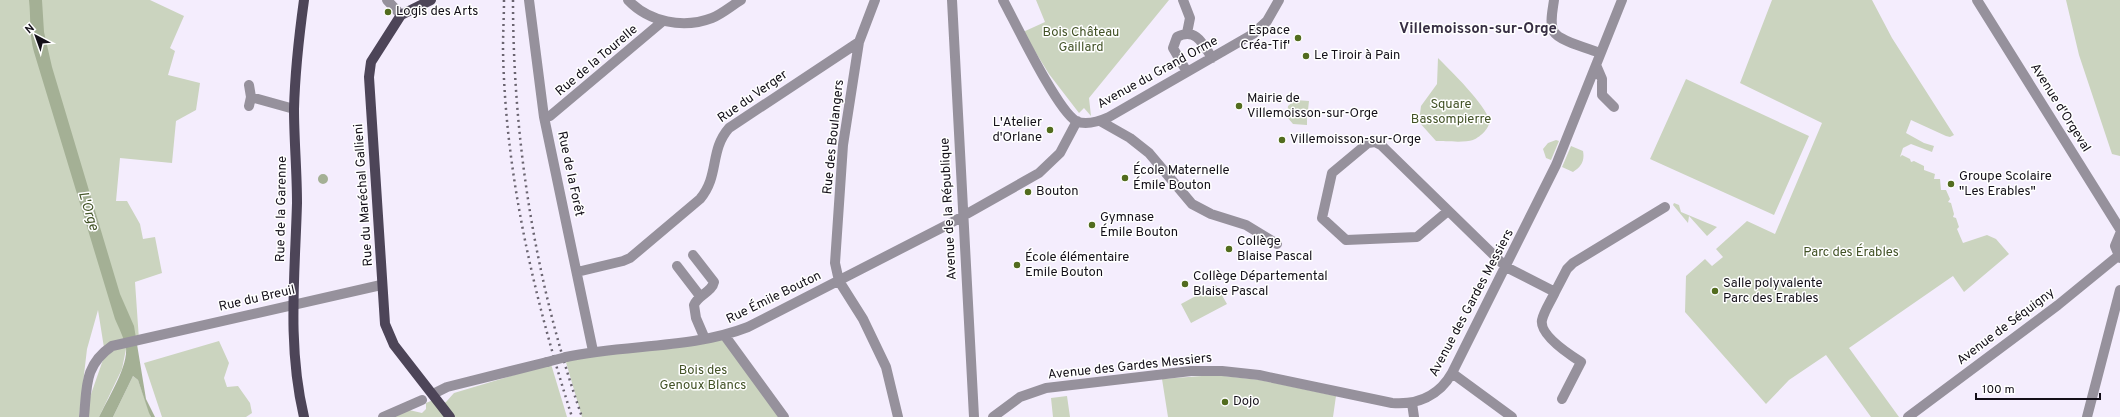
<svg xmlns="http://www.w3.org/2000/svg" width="2120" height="417" viewBox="0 0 2120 417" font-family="Overpass,sans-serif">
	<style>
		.green { fill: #cbd4bf }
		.water { fill: #a4b095 }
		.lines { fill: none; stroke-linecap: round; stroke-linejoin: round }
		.minor { stroke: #96919c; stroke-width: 10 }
		.major { stroke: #4d4558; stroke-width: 10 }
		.rail { stroke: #6a6470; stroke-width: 2.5; stroke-dasharray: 2 4; stroke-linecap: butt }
		.minor-bridge { stroke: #96919c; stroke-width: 10 }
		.poi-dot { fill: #526c1e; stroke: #fff; stroke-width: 1.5 }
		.labels { text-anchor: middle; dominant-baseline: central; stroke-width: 3; stroke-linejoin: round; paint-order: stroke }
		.poi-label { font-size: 13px; fill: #130f18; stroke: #fff; text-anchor: start }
		.park-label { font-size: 13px; fill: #425226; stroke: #fff }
		.street-label { font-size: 13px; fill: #130f18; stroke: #fff }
		.water-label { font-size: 14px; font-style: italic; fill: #445529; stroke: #fff }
		.quarter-label { font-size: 15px; font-weight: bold; fill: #372e43; stroke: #fff }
	</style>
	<rect width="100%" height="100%" fill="#f4edfd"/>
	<path class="green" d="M0,0H150L184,16L170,48L175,51L168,75L200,83L196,110L176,121L172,163L120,158L116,201H127L140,224L143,239L155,237L162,273L135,282L139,340L126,349L122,369L99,417H83L105,354L98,310L87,349L79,417H0Z
		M1036,0H1169L1089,98L1091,116L1084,108L1079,113L1049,74L1023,32L1045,22Z
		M1772,0H1872L1892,38L1954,135L1950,137L1946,136L1911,120L1906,133L1924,143L1934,146L1932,152L1911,144L1903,148L1900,157L1902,155L1910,159L1911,162L1914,161L1924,166V170L1935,174L1934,179H1940L1941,190H1946L1950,199L1948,202L1951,203L1954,214L1953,217L1956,218L1959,227L1957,229L1963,243L1987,235L1996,239L2009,254L1964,292L1953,276L1849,348L1899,417H1871L1826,355L1789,380L1766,404L1685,312L1686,276L1705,259L1712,266L1723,257L1716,249L1747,221L1775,234L1822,123L1740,83Z
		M2066,0H2120V156L2112,154L2079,55Z
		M1438,58C1450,70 1486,105 1489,120C1491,128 1479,138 1473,140C1465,143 1445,141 1436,141L1419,122L1421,106L1437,84Z
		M1686,79L1809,136L1774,215L1650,159Z
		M1295,100L1309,101L1308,110L1302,112L1303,115L1307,116V125L1293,124L1287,117L1288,106Z
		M1556,140L1559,141L1551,160L1546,158L1543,149L1548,143Z
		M1571,146L1583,151C1585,161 1581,167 1573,172L1562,167Z
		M1674,203L1679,205L1681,212L1717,227L1707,236L1689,216L1688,223L1673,205Z
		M1216,285L1227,304L1191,323L1181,304Z
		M725,336L783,417H582L565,359Z
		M219,341L229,363L224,378L227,387L238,386L250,403L252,413L246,417H162L144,363Z
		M551,364L567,417H388L409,410L422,413L426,409V403L433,400L437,406L446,402L454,393Z
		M1215,375L1260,380L1336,396L1333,417H1168L1162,379Z
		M133,376L138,380L151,417H113Z
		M1067,396L1070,417H1053L1051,398Z"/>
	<path class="water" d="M29,0H42L44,32L52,67L120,294L134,326L146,399L155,417H151L149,413L138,380L133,376L113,417H99C107,400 128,367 126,348C124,338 119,328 115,319L34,52C29,35 31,17 29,0Z
		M318 179a5 5 0 1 1 10 0a5 5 0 1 1-10 0Z"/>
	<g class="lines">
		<path class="minor" d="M387,0L401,15
			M529,0L544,117L593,351
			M628,0C649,22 683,29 712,18C722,14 731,6 741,0
			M875,0L859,42L843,145L835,263L839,281L863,319L886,367L898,417
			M952,0L974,417
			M1003,0C1016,24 1057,110 1076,121C1086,126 1100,121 1109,117L1253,34L1267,21L1279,0
			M1183,0L1190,18L1187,33
			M1554,0C1553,9 1549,23 1554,32C1559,41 1590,49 1600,53
			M1977,0L2120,229
			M1596,65L1602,79V95L1614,107
			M1187,72L1173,48L1177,37C1196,27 1203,44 1212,58
			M249,85L251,97L249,106
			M251,97L294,109
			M544,117L550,116L663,21
			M1100,121L1130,138L1149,153L1192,204L1211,214L1246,225L1277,244
			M1448,211L1417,237L1346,240L1322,218L1332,173L1368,143L1375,142L1381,145L1506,267L1555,292L1567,269L1573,263L1665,207
			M2120,234L2115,246L2120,258
			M693,255L714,282C712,292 698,295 694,305L696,318L705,339
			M677,266L700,296
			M577,272L623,261L630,258L700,199C720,175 709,151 729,128L859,42
			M1555,292C1551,301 1544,311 1542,320C1539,335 1570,355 1581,362L1562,399
			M725,336L784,417
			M566,357C626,344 692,349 748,327L949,224L1039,173L1060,153L1077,121
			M1452,373L1512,417
			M433,394L447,387L547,362
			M1412,403L1414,417
			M84,417C87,387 84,365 112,346L381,285
			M383,417L422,400
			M993,417L1020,397L1046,388L1191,371H1222L1259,375L1392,403C1417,405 1439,396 1452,373L1556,165L1622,0
			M1908,417L2058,305L2118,256
			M2087,417L2120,290"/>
		<path class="major" d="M304,0C299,36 295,72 294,109C294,140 297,171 297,203C295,275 287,346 304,417
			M431,0L401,15L371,62L369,77L385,324L394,345L450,417"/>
		<path class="rail" d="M504,0C504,16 503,32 503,49C505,174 534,298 572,417
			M513,0C513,141 535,283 582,417"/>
		<path class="minor-bridge" d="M547,362L566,357"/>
	</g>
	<g class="poi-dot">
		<circle cx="388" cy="12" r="4"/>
		<circle cx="1298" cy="38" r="4"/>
		<circle cx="1306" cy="56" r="4"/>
		<circle cx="1239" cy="106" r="4"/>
		<circle cx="1050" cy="130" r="4"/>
		<circle cx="1282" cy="140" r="4"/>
		<circle cx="1125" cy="178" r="4"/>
		<circle cx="1951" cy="184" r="4"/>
		<circle cx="1028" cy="192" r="4"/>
		<circle cx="1092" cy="225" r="4"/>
		<circle cx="1229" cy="249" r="4"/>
		<circle cx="1017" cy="265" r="4"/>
		<circle cx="1185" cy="284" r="4"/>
		<circle cx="1715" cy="291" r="4"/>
		<circle cx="1225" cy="402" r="4"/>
	</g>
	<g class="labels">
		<g class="poi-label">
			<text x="396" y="12">Logis des Arts</text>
			<text x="1290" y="31" text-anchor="end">Espace<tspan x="1290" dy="15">Créa-Tif'</tspan></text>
			<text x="1314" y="56">Le Tiroir à Pain</text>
			<text x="1247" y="99">Mairie de<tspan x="1247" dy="15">Villemoisson-sur-Orge</tspan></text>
			<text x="1042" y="123" text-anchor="end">L'Atelier<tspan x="1042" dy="15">d'Orlane</tspan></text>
			<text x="1290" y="140">Villemoisson-sur-Orge</text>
			<text x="1133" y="171">École Maternelle<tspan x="1133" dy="15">Émile Bouton</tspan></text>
			<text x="1959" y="177">Groupe Scolaire<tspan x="1959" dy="15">"Les Erables"</tspan></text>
			<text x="1036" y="192">Bouton</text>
			<text x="1100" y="218">Gymnase<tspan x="1100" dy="15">Émile Bouton</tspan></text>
			<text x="1237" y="242">Collège<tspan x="1237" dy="15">Blaise Pascal</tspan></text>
			<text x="1025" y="258">École élémentaire<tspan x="1025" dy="15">Emile Bouton</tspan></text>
			<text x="1193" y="277">Collège Départemental<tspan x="1193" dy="15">Blaise Pascal</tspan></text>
			<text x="1723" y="284">Salle polyvalente<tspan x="1723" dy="15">Parc des Erables</tspan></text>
			<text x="1233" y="402">Dojo</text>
		</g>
		<g class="park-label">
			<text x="1081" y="33">Bois Château<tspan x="1081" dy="15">Gaillard</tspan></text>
			<text x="1451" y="105">Square<tspan x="1451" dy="15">Bassompierre</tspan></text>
			<text x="1851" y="253">Parc des Érables</text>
			<text x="703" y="371">Bois des<tspan x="703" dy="15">Genoux Blancs</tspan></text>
		</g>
		<g class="street-label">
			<text transform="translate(597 61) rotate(-40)">Rue de la Tourelle</text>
			<text transform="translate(1158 73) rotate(-29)">Avenue du Grand Orme</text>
			<text transform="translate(753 97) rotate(-35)">Rue du Verger</text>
			<text transform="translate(2060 108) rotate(58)">Avenue d'Orgeval</text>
			<text transform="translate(834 137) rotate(-84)">Rue des Boulangers</text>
			<text transform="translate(570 174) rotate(78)">Rue de la Forêt</text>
			<text transform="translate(364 195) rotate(-94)">Rue du Maréchal Gallieni</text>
			<text transform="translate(282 209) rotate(-89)">Rue de la Garenne</text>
			<text transform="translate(949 209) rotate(-93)">Avenue de la République</text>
			<text transform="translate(774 298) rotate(-26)">Rue Émile Bouton</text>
			<text transform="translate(257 299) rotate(-13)">Rue du Breuil</text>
			<text transform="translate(1472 303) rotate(-62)">Avenue des Gardes Messiers</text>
			<text transform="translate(2006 327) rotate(-37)">Avenue de Séquigny</text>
			<text transform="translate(1130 367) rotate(-6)">Avenue des Gardes Messiers</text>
		</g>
		<g class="water-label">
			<text transform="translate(88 211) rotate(73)">L'Orge</text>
		</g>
		<g class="quarter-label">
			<text x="1478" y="29">Villemoisson-sur-Orge</text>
		</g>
	</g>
	<g transform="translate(36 36) rotate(319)" stroke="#ffffff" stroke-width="3" paint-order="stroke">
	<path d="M0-3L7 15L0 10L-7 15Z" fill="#130f18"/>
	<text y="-6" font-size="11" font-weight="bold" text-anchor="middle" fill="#130f18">N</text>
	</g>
	<path d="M1976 393v6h124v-6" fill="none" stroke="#130f18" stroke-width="2"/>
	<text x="1982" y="393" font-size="12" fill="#130f18" stroke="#ffffff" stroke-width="3" paint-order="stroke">100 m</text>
</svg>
